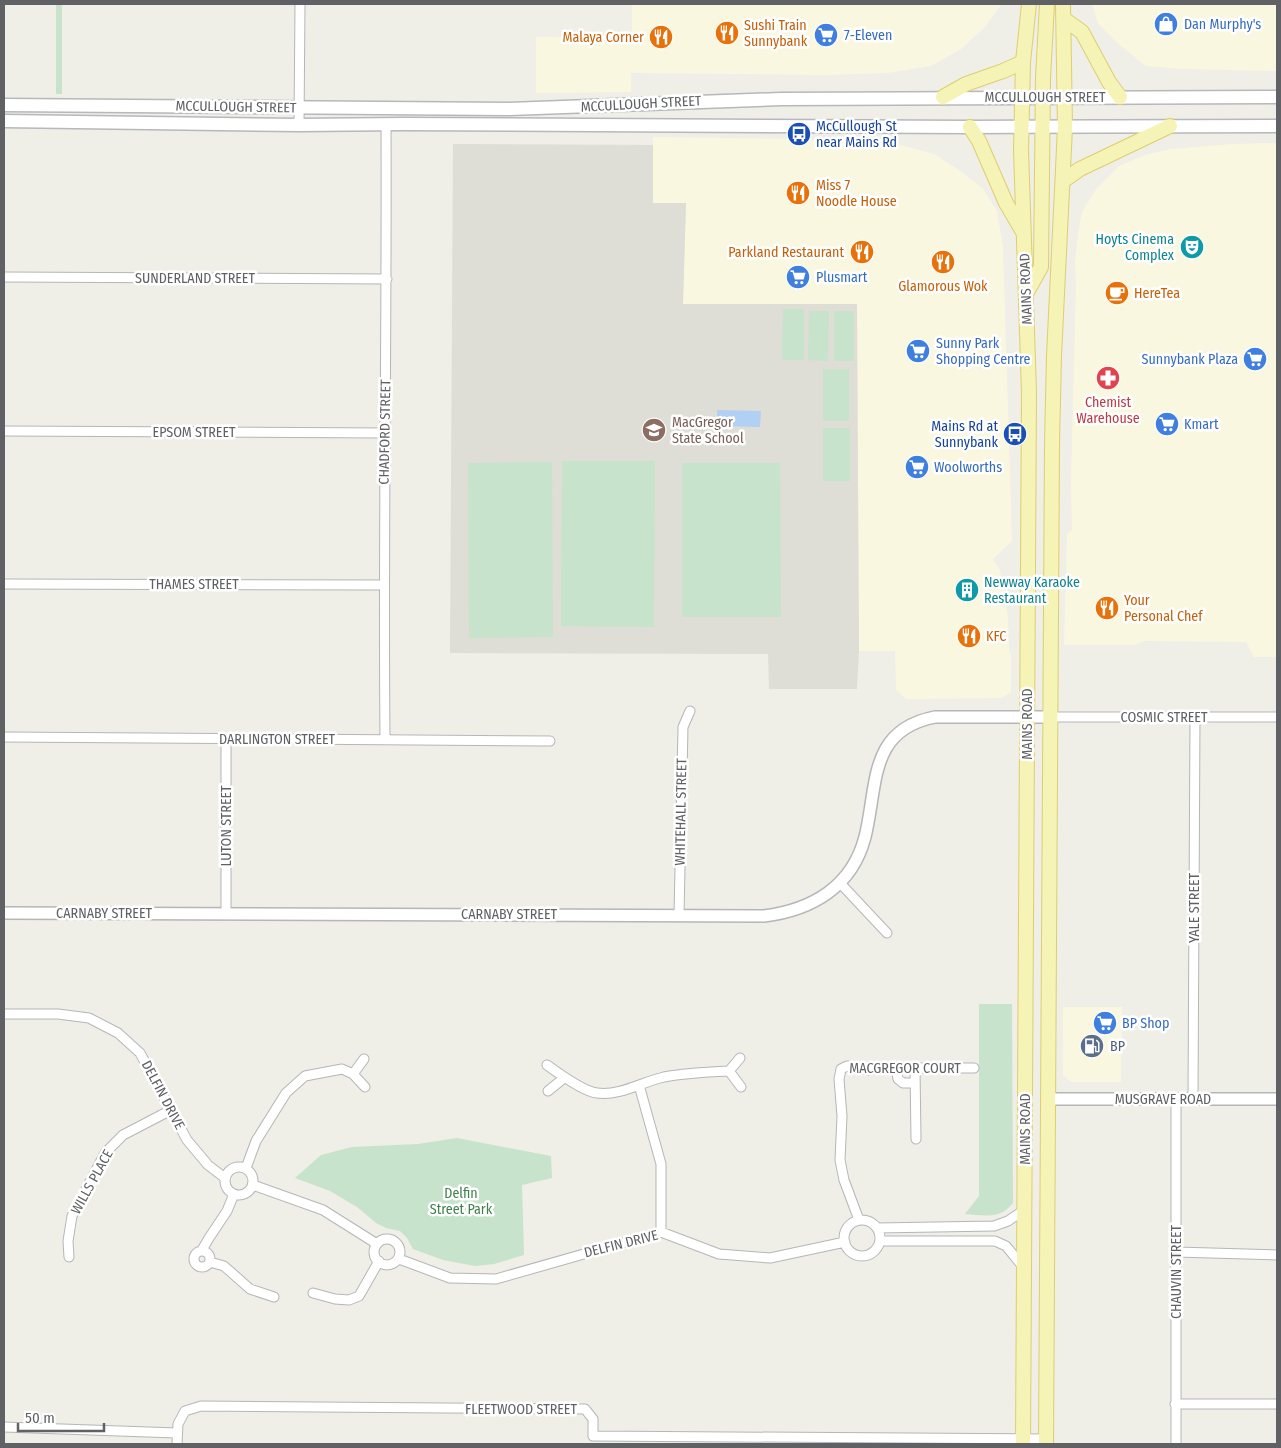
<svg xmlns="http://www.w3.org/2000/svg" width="1281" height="1448" viewBox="0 0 1281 1448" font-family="'Fira Sans Condensed',sans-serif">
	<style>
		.commercial { fill: #faf7e1 }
		.education { fill: #deddd6 }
		.green { fill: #c7e3cb }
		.water { fill: #b2cff4 }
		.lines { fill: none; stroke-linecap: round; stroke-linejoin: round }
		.minor-casing { stroke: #b4b6ba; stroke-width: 11 }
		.tertiary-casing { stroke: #b4b6ba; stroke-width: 14 }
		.secondary-casing { stroke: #b6b8bc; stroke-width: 15 }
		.primary-casing { stroke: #dfce70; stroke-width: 16 }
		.minor { stroke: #fff; stroke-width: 9 }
		.tertiary { stroke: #fff; stroke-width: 11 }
		.secondary { stroke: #fff; stroke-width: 12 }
		.primary { stroke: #f5f3b6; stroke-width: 14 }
		.labels { text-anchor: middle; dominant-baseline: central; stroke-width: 5; stroke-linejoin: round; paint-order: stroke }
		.shop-label { font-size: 14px; fill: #366cbe; stroke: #fff; text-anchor: start }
		.food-label { font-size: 14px; fill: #c56008; stroke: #fff; text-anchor: start }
		.street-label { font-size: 14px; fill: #5f6165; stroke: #fff }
		.transit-label { font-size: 14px; fill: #164399; stroke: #fff; text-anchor: start }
		.culture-label { font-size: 14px; fill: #0d838f; stroke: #fff; text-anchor: end }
		.health-label { font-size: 14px; fill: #be3a42; stroke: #fff }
		.education-label { font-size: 14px; fill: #785e54; stroke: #fff; text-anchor: start }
		.service-label { font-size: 14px; fill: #4e5e75; stroke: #fff; text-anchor: start }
		.park-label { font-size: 14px; fill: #42814d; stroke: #fff }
	</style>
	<rect width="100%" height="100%" fill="#efeee7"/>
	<path class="commercial" d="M632,4H1002L984,28L961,49L931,66L887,73L828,75L631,73V92L536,93V37L632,38Z
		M1092,4H1277V71L1184,69L1146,66L1121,46L1098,23Z
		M653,137L882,140L934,154L962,172L983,189L997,211L1003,247L1012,541L993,559L1000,570L1008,618L1009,650L1011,655V693L1001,698L906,699L896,689L895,651H859L857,305L683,304L686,203H653Z
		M1277,143V657H1254L1246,642L1144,641L1134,645H1064L1067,534L1072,530L1071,483L1076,282L1075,263L1078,233L1082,212L1096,189L1119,166L1145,155L1171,149L1233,144Z
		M1063,1007H1122L1121,1082H1071L1063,1075Z"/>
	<path class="education" d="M453,144L653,145V203H686L683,304H857L859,651L857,689H769L768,654L450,653Z"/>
	<path class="green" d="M56,4H62V94H56Z
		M783,309H804V360H782Z
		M809,311H829L828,361L808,360Z
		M834,311H854V361H834Z
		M823,369H849V421H823Z
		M823,428H850V481H823Z
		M562,461H655L654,627L561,626Z
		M552,462L553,637L469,638L468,463Z
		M682,463H780L781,617H682Z
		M979,1004H1012L1013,1203C999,1220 986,1215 965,1214L979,1196Z
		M457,1138L551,1156L552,1178L522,1185L524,1255L494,1264L475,1266L443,1260L413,1249L407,1238L400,1231L386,1228L376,1223L357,1207L330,1191L295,1178L321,1155L352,1147L418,1144Z"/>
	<path class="water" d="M717,410L761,411L760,427L717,426Z"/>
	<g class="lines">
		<g class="minor-casing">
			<path id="minor" d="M299,125L300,4
				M4,277L387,279
				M4,431L385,433
				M4,584L383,585
				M1050,717H1277
				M4,737L550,741
				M226,739V913
				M385,739C383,534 387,329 386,124
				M840,883L887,933
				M679,915L683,727L690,711
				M4,1014H58L89,1018L118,1033L140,1053L187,1140L208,1165L225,1178
				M547,1065C558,1073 584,1092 597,1093C620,1096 642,1082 664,1077C685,1073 707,1072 729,1071L740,1058
				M896,1068L898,1079L903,1083H915
				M915,1068L916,1139
				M729,1071L741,1087
				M353,1074L364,1059
				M639,1085L661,1164V1232
				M548,1091L564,1078
				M1193,1099L1195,717
				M225 1181a14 14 0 1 1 28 0a14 14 0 1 1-28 0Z
				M246,1168L256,1141L286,1093L305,1076L342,1069L353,1074L365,1087
				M253,1185L323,1210L377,1244
				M844 1238a18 18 0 1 1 36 0a18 18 0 1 1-36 0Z
				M859,1220L844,1180L840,1160L842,1116L839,1079L841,1069L847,1066L868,1070L884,1068H974
				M877,1228L994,1226L1008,1221L1024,1210
				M374 1252a13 13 0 1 1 26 0a13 13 0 1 1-26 0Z
				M880,1241H995L1006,1246L1024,1268
				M202,1250L209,1238L227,1211L234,1194
				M194 1259a8 8 0 1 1 16 0a8 8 0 1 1-16 0Z
				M1176,1252L1277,1255
				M69,1257L68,1241L72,1216L105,1153L123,1135L171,1110
				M399,1259L450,1278L496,1279L661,1232L719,1254L770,1258L845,1242
				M210,1262L224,1266L250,1289L274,1297
				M313,1293L335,1299L349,1300L359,1296L379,1261
				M1175,1404H1277
				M4,1427L177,1433
				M177,1444L178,1424L185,1411L201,1406L585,1409L593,1419V1436L1046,1439
				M1176,1444V1099"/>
		</g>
		<g class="tertiary-casing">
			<path id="tertiary" d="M4,913L764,916C812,910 852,887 865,837C878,785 868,730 935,717H1050
				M1048,1099H1277"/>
		</g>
		<g class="secondary-casing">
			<path id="secondary" d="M4,105L509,109L781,99L1277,97
				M4,121L299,125L404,124L970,127L1277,126"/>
		</g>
		<g class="primary-casing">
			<path id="primary" d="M1064,19L1082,32L1109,82L1120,97
				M943,97L966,84L1003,71L1023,62
				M970,127L979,141L1006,203L1023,232
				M1063,181L1080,169L1170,126
				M1027,292L1041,267L1043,78L1047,4
				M1023,1444L1029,392L1021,150L1023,62L1029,4
				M1046,1444L1052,444L1054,356L1065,127L1063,4"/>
		</g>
		<use href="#minor" class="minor"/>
		<use href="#tertiary" class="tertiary"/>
		<use href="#secondary" class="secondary"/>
		<use href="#primary" class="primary"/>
	</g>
	<defs>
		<g id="shop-disc" transform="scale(1.25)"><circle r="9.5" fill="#3f7fe0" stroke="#fff"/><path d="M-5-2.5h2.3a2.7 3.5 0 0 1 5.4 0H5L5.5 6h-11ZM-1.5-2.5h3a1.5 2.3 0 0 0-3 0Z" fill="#fff"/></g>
		<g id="restaurant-disc" transform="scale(1.25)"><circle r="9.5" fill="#e8710a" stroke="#fff"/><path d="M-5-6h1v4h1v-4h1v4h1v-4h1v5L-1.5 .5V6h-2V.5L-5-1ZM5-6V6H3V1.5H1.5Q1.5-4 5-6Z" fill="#fff"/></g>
		<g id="supermarket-disc" transform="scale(1.25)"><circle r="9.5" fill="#3f7fe0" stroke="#fff"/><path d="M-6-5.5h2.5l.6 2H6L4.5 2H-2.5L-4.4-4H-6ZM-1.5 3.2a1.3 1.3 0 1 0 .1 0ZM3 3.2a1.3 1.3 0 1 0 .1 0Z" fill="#fff"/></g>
		<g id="bus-disc" transform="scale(1.25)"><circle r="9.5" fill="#1a4fb4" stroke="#fff"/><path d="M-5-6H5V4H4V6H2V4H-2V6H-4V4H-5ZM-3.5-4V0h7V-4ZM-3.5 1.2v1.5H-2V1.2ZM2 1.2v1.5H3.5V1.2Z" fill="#fff"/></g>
		<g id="theatre-disc" transform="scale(1.25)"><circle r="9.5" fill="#0f9aa8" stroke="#fff"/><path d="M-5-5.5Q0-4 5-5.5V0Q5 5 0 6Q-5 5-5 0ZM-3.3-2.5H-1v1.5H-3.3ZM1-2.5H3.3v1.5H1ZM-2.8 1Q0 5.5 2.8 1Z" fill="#fff"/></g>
		<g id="cafe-disc" transform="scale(1.25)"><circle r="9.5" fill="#e8710a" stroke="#fff"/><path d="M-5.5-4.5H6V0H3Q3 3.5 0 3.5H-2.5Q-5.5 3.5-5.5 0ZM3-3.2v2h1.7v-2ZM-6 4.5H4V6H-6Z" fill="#fff"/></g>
		<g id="pharmacy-disc" transform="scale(1.25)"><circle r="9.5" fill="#e0444e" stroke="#fff"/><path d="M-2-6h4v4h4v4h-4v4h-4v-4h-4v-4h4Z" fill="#fff"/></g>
		<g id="school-disc" transform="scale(1.25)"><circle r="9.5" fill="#8d6e63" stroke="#fff"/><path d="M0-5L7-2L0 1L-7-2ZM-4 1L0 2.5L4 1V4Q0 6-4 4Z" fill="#fff"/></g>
		<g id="building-disc" transform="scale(1.25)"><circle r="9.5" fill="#0f9aa8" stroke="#fff"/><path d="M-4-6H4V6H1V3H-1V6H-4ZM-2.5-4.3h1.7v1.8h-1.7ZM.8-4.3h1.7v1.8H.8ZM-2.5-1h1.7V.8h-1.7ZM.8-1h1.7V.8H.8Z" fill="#fff"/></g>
		<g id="fuel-disc" transform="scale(1.25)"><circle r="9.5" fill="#5c6f8a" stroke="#fff"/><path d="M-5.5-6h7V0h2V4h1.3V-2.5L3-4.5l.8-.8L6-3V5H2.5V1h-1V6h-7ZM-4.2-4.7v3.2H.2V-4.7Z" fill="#fff"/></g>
	</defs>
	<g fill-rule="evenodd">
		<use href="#shop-disc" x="1166" y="24"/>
		<use href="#restaurant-disc" x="727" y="33"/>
		<use href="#supermarket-disc" x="826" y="35"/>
		<use href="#restaurant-disc" x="661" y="37"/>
		<use href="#bus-disc" x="799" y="134"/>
		<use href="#restaurant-disc" x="798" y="193"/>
		<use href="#theatre-disc" x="1192" y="247"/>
		<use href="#restaurant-disc" x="862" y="252"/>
		<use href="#restaurant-disc" x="943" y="262"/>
		<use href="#supermarket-disc" x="798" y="277"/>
		<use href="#cafe-disc" x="1117" y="293"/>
		<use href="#supermarket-disc" x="918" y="351"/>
		<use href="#supermarket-disc" x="1255" y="359"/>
		<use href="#pharmacy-disc" x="1108" y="378"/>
		<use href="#supermarket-disc" x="1167" y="424"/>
		<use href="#school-disc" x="654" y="430"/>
		<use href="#bus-disc" x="1015" y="434"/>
		<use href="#supermarket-disc" x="917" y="467"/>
		<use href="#building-disc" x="967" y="590"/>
		<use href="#restaurant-disc" x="1107" y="608"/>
		<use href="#restaurant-disc" x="969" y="636"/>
		<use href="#supermarket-disc" x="1105" y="1023"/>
		<use href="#fuel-disc" x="1092" y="1046"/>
	</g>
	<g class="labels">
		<g class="shop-label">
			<text x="1184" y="24">Dan Murphy's</text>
			<text x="844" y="35">7-Eleven</text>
			<text x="816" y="277">Plusmart</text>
			<text x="936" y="343">Sunny Park<tspan x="936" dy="16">Shopping Centre</tspan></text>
			<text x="1238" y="359" text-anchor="end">Sunnybank Plaza</text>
			<text x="1184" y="424">Kmart</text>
			<text x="934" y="467">Woolworths</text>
			<text x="1122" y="1023">BP Shop</text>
		</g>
		<g class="food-label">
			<text x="744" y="25">Sushi Train<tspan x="744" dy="16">Sunnybank</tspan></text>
			<text x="644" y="37" text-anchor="end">Malaya Corner</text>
			<text x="816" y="185">Miss 7<tspan x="816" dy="16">Noodle House</tspan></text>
			<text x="844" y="252" text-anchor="end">Parkland Restaurant</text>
			<text x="943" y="286" text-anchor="middle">Glamorous Wok</text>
			<text x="1134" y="293">HereTea</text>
			<text x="1124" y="600">Your<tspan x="1124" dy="16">Personal Chef</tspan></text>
			<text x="986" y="636">KFC</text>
		</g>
		<g class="street-label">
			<text x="1045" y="97">MCCULLOUGH STREET</text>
			<text transform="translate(641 104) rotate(-3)">MCCULLOUGH STREET</text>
			<text transform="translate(236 107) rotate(1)">MCCULLOUGH STREET</text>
			<text x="195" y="278">SUNDERLAND STREET</text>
			<text transform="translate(1026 289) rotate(-92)">MAINS ROAD</text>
			<text x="194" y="432">EPSOM STREET</text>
			<text transform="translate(385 432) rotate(-89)">CHADFORD STREET</text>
			<text x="194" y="584">THAMES STREET</text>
			<text x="1164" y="717">COSMIC STREET</text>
			<text transform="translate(1027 724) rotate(-90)">MAINS ROAD</text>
			<text x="277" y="739">DARLINGTON STREET</text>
			<text transform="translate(681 812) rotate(-89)">WHITEHALL STREET</text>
			<text transform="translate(226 826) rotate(-90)">LUTON STREET</text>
			<text transform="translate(1194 908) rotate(-90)">YALE STREET</text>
			<text x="104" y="913">CARNABY STREET</text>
			<text x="509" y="914">CARNABY STREET</text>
			<text x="905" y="1068">MACGREGOR COURT</text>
			<text transform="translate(163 1095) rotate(62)">DELFIN DRIVE</text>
			<text x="1163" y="1099">MUSGRAVE ROAD</text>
			<text transform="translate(1025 1129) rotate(-90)">MAINS ROAD</text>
			<text transform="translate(92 1182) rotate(-61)">WILLS PLACE</text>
			<text transform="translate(621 1244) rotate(-14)">DELFIN DRIVE</text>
			<text transform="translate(1176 1272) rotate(-90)">CHAUVIN STREET</text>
			<text x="521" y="1409">FLEETWOOD STREET</text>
		</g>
		<g class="transit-label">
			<text x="816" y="126">McCullough St<tspan x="816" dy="16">near Mains Rd</tspan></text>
			<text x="998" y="426" text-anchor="end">Mains Rd at<tspan x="998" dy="16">Sunnybank</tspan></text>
		</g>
		<g class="culture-label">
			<text x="1174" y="239">Hoyts Cinema<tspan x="1174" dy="16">Complex</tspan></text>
			<text x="984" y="582" text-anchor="start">Newway Karaoke<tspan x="984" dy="16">Restaurant</tspan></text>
		</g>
		<g class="health-label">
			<text x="1108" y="402">Chemist<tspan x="1108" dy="16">Warehouse</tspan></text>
		</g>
		<g class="education-label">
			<text x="672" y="422">MacGregor<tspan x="672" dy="16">State School</tspan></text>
		</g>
		<g class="service-label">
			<text x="1110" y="1046">BP</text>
		</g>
		<g class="park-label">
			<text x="461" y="1193">Delfin<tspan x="461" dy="16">Street Park</tspan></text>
		</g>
	</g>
	<rect width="1281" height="1448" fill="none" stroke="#5f6165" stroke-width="10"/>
	<path d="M18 1423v8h86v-8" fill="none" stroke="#5f6165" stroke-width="2.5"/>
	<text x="25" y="1423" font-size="15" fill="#5f6165" stroke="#ffffff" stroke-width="4" paint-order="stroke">50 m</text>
</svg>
